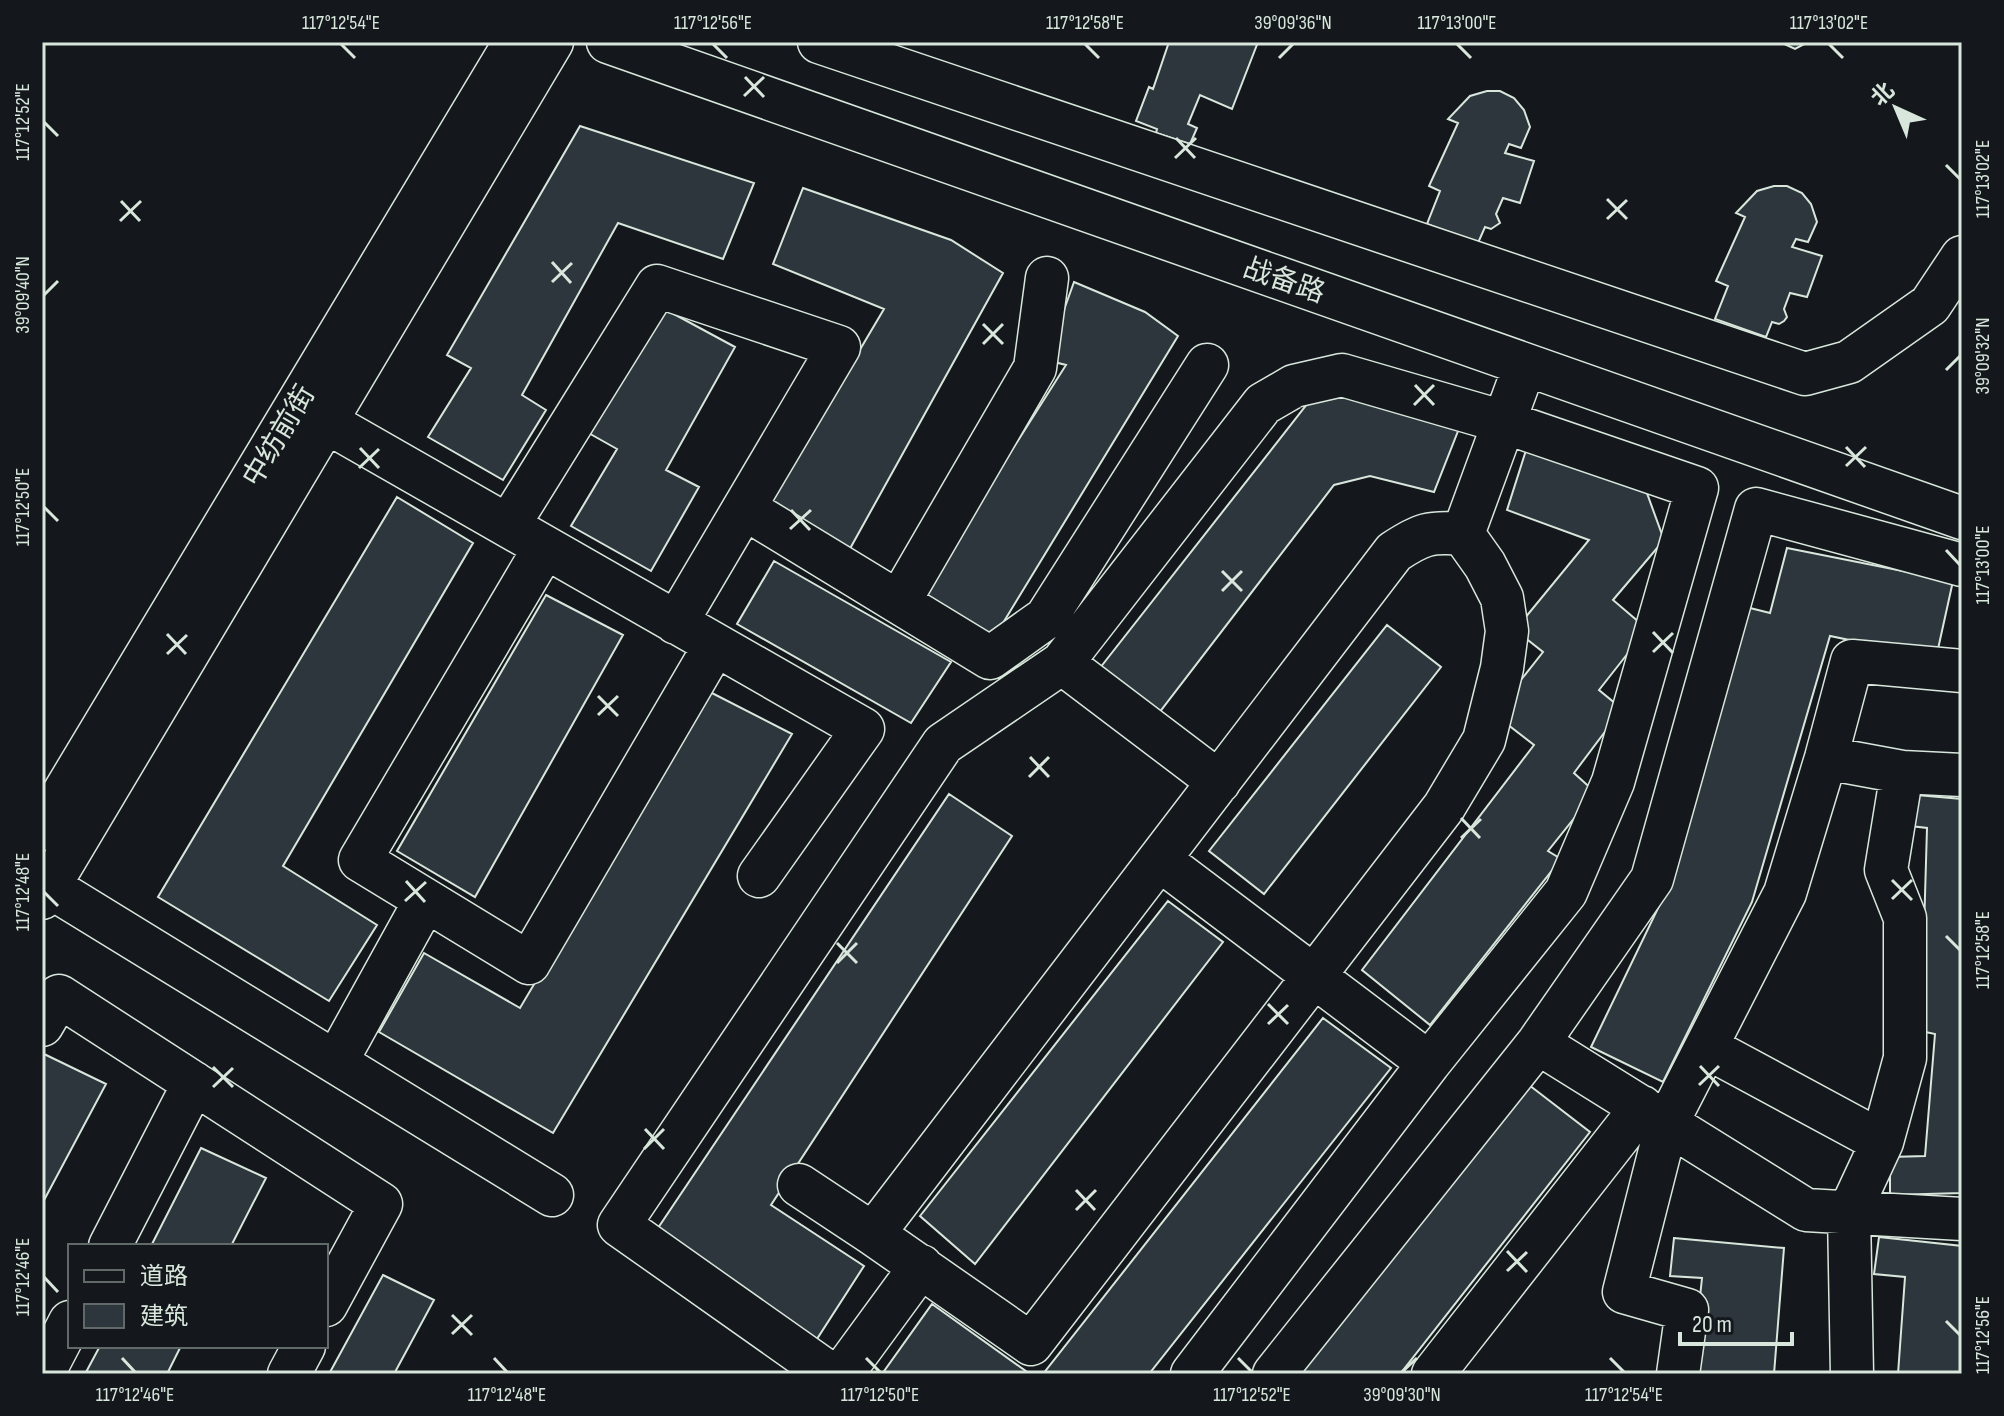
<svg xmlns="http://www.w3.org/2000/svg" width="2004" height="1416" viewBox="0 0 2004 1416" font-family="'Sofia Sans Condensed','Noto Sans SC',sans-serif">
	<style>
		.building { fill: #2c363c; stroke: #d8e6dc; stroke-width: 2 }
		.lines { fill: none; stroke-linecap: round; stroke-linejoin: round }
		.minor-casing { stroke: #d8e6dc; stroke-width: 45 }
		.minor { stroke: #14181c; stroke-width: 42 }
		.ticks { fill: none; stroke: #d8e6dc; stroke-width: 3 }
		.labels { text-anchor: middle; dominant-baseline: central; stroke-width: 6; stroke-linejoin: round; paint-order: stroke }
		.street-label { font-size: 28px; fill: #d8e6dc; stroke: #14181c }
		.neatline { fill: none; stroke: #d8e6dc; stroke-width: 3 }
		.ticks-label { font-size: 20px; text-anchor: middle; fill: #d8e6dc }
	</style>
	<rect width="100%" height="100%" fill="#14181c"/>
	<path class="building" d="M1169,42H1258L1232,109L1200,95L1188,124L1197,128L1190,144L1156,133L1157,129L1136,121L1149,87L1153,89Z
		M1780,42H1808L1795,49Z
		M1487,91H1500L1514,98L1524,110L1530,127L1521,148L1509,144L1505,153L1534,161L1520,203L1503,198L1496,214L1500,223L1491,229L1485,227L1478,243L1427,224L1440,191L1429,186L1458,123L1448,119L1470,96Z
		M580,126L754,183L723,259L618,223L522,395L546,410L503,480L428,437L471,368L447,355Z
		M1774,186H1787L1802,193L1811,204L1817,222L1808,242L1796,239L1792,247L1822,256L1807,297L1790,293L1784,309L1787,317L1784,321L1779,324L1772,322L1766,337L1715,319L1728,286L1716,281L1745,217L1736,213L1757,191Z
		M803,188L951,240L1003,273L847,554L768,505L884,309L773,264Z
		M1074,282L1145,312L1178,336L992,641L919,596L1066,365L1046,360Z
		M659,306L735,347L666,470L699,487L651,571L571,526L617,449L585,431Z
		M1351,386L1462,421L1434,492L1370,476L1334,485L1152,722L1096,673L1315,394Z
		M1528,444L1640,474L1664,540L1613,600L1647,629L1599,690L1622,709L1574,773L1595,792L1548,851L1561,859L1430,1025L1362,970L1534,745L1494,714L1543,652L1515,630L1589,540L1507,510Z
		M397,497L473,543L283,866L377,925L329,1001L158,897Z
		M1787,548L1953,581L1936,658L1830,636L1752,902L1663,1082L1591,1047L1676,871L1746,607L1770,613Z
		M774,561L951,662L911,723L737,624Z
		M546,595L623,635L475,897L397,851Z
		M1387,625L1441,667L1264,894L1209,851Z
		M708,691L792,734L553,1133L379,1032L424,953L520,1008Z
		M949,794L1012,836L771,1205L864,1266L815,1342L656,1231Z
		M1905,794L1962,799V1193L1890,1195V1157L1925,1156L1935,1034L1921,1031L1927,828L1902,825Z
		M1168,901L1223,942L975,1264L920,1216Z
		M1323,1018L1391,1068L1149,1374H1043Z
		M42,1053L106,1084L42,1204Z
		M1529,1085L1590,1132L1400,1374H1299Z
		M201,1148L266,1178L231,1246H151Z
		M1879,1237L1962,1246V1374H1898L1905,1277L1874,1274Z
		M1674,1238L1784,1248L1774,1374H1692L1702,1278L1670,1276Z
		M383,1275L434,1300L394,1374H329Z
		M932,1304L1030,1374H882Z
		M100,1346H181L167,1374H85Z"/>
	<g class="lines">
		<g class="minor-casing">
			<path id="minor" d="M608,42L1962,518
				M819,42L1805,374L1849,362L1930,305L1962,257
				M302,408L863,729L759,876
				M744,508L990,658L1046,618L1207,365
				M508,526L657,286L839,347L676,623
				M1463,534C1430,531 1421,534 1394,552L873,1234L1031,1344L1444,807L1484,740L1502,668L1507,631L1502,598L1485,565L1463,534L1525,365
				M545,547L360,860L529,963L715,645
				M899,602L1035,368L1047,278
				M1062,663L1219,782
				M1826,758L1902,772L1962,775
				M42,829L515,42
				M1160,860L1429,1063
				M42,882L552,1195
				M42,898L552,42
				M42,1025L59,996L381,1204L326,1305
				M1538,1043L1806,1210L1962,1219
				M1706,1047L1882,1142L1849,1213L1852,1374
				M336,1062L425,901
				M1882,1142L1905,1058V918L1886,870L1902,772
				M799,1185L873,1234
				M110,1246L194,1083
				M43,1374L70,1322
				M289,1374L304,1346
				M830,1374L619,1225L943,744L1062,663L1263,404L1294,386L1342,375L1504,422L1697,488L1613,782L1566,892L1429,1063L1192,1374
				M842,1374L921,1266
				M1274,1374L1538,1043L1652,879L1756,509L1962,565
				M1433,1374L1642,1107
				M1678,1374L1687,1310L1624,1292L1667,1123L1785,893L1826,758L1852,661L1962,671"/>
		</g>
		<use href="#minor" class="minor"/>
	</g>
	<path class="ticks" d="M341,44L355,58M713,44L727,58M1085,44L1099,58M1457,44L1471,58M1829,44L1843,58M1279,58L1293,44M745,77L764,97M744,96L764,77M44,122L58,136M1176,138L1195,158M1175,158L1196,138M1946,165L1960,179M1607,199L1627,219M121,201L140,221M1607,219L1627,200M120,221L141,201M552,262L571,283M552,282L572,263M44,295L58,281M983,324L1003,344M983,344L1003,324M1946,370L1960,356M1415,385L1434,405M1414,405L1434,385M1846,447L1865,467M360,448L379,468M1846,466L1866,447M359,468L379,449M44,507L58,521M791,510L810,530M790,529L811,510M1946,550L1960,565M1222,571L1242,591M1222,591L1242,571M1653,632L1673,653M167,634L186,654M1653,652L1673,633M167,654L187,635M598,696L618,716M598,715L618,696M1030,757L1049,777M1029,777L1049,757M1461,818L1480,838M1461,838L1481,819M1892,880L1912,900M406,881L425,902M44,892L58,906M1892,899L1912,880M405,901L426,882M1946,936L1960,950M837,943L857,963M837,963L857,943M1268,1004L1288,1024M1268,1024L1288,1005M1700,1066L1719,1086M213,1067L233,1087M1699,1085L1719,1066M213,1087L233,1068M645,1129L664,1149M644,1149L664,1129M1076,1190L1095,1210M1076,1210L1096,1190M1507,1251L1527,1272M1507,1271L1527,1252M44,1277L58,1292M452,1315L472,1335M1946,1321L1960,1335M452,1334L472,1315M122,1358L135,1372M494,1358L507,1372M866,1358L880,1372M1238,1358L1252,1372M1610,1358L1624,1372M1402,1372L1417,1358"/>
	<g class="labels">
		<g class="street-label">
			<text transform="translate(1284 281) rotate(19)">战备路</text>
			<text transform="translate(279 436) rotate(-59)">中纺前街</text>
		</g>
	</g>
	<rect width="2004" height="1416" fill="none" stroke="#14181c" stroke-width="88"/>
	<rect x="68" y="1244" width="260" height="104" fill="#14181c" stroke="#626a69" stroke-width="2"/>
	<rect x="84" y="1270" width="40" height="12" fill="#14181c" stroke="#626a69" stroke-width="2"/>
	<text x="140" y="1284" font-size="24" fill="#d8e6dc">道路</text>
	<rect x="84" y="1304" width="40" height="24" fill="#2c363c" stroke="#626a69" stroke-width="2"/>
	<text x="140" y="1324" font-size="24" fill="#d8e6dc">建筑</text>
	<g transform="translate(1896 108) rotate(316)" stroke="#14181c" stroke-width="6" paint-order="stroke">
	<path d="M0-6L14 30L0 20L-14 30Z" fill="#d8e6dc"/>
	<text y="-12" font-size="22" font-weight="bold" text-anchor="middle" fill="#d8e6dc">北</text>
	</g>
	<path d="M1680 1332v12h112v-12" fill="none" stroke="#d8e6dc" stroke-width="4"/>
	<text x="1692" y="1332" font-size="24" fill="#d8e6dc" stroke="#14181c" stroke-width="6" paint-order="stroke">20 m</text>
	<rect x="44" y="44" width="1916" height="1328" class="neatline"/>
	<g class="ticks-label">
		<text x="341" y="29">117°12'54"E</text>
		<text x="713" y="29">117°12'56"E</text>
		<text x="1085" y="29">117°12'58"E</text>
		<text x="1293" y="29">39°09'36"N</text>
		<text x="1457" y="29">117°13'00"E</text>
		<text x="1829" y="29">117°13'02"E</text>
		<text transform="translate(22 122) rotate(-90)" y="7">117°12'52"E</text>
		<text transform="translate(1982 179) rotate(-90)" y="7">117°13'02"E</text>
		<text transform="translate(22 295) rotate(-90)" y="7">39°09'40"N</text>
		<text transform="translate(1982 356) rotate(-90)" y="7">39°09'32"N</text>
		<text transform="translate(22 507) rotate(-90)" y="7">117°12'50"E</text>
		<text transform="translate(1982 565) rotate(-90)" y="7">117°13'00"E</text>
		<text transform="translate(22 892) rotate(-90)" y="7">117°12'48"E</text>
		<text transform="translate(1982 950) rotate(-90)" y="7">117°12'58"E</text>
		<text transform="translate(22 1277) rotate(-90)" y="7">117°12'46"E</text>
		<text transform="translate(1982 1335) rotate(-90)" y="7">117°12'56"E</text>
		<text x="135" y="1401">117°12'46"E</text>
		<text x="507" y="1401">117°12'48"E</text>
		<text x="880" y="1401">117°12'50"E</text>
		<text x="1252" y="1401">117°12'52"E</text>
		<text x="1402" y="1401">39°09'30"N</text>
		<text x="1624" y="1401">117°12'54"E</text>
	</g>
</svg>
